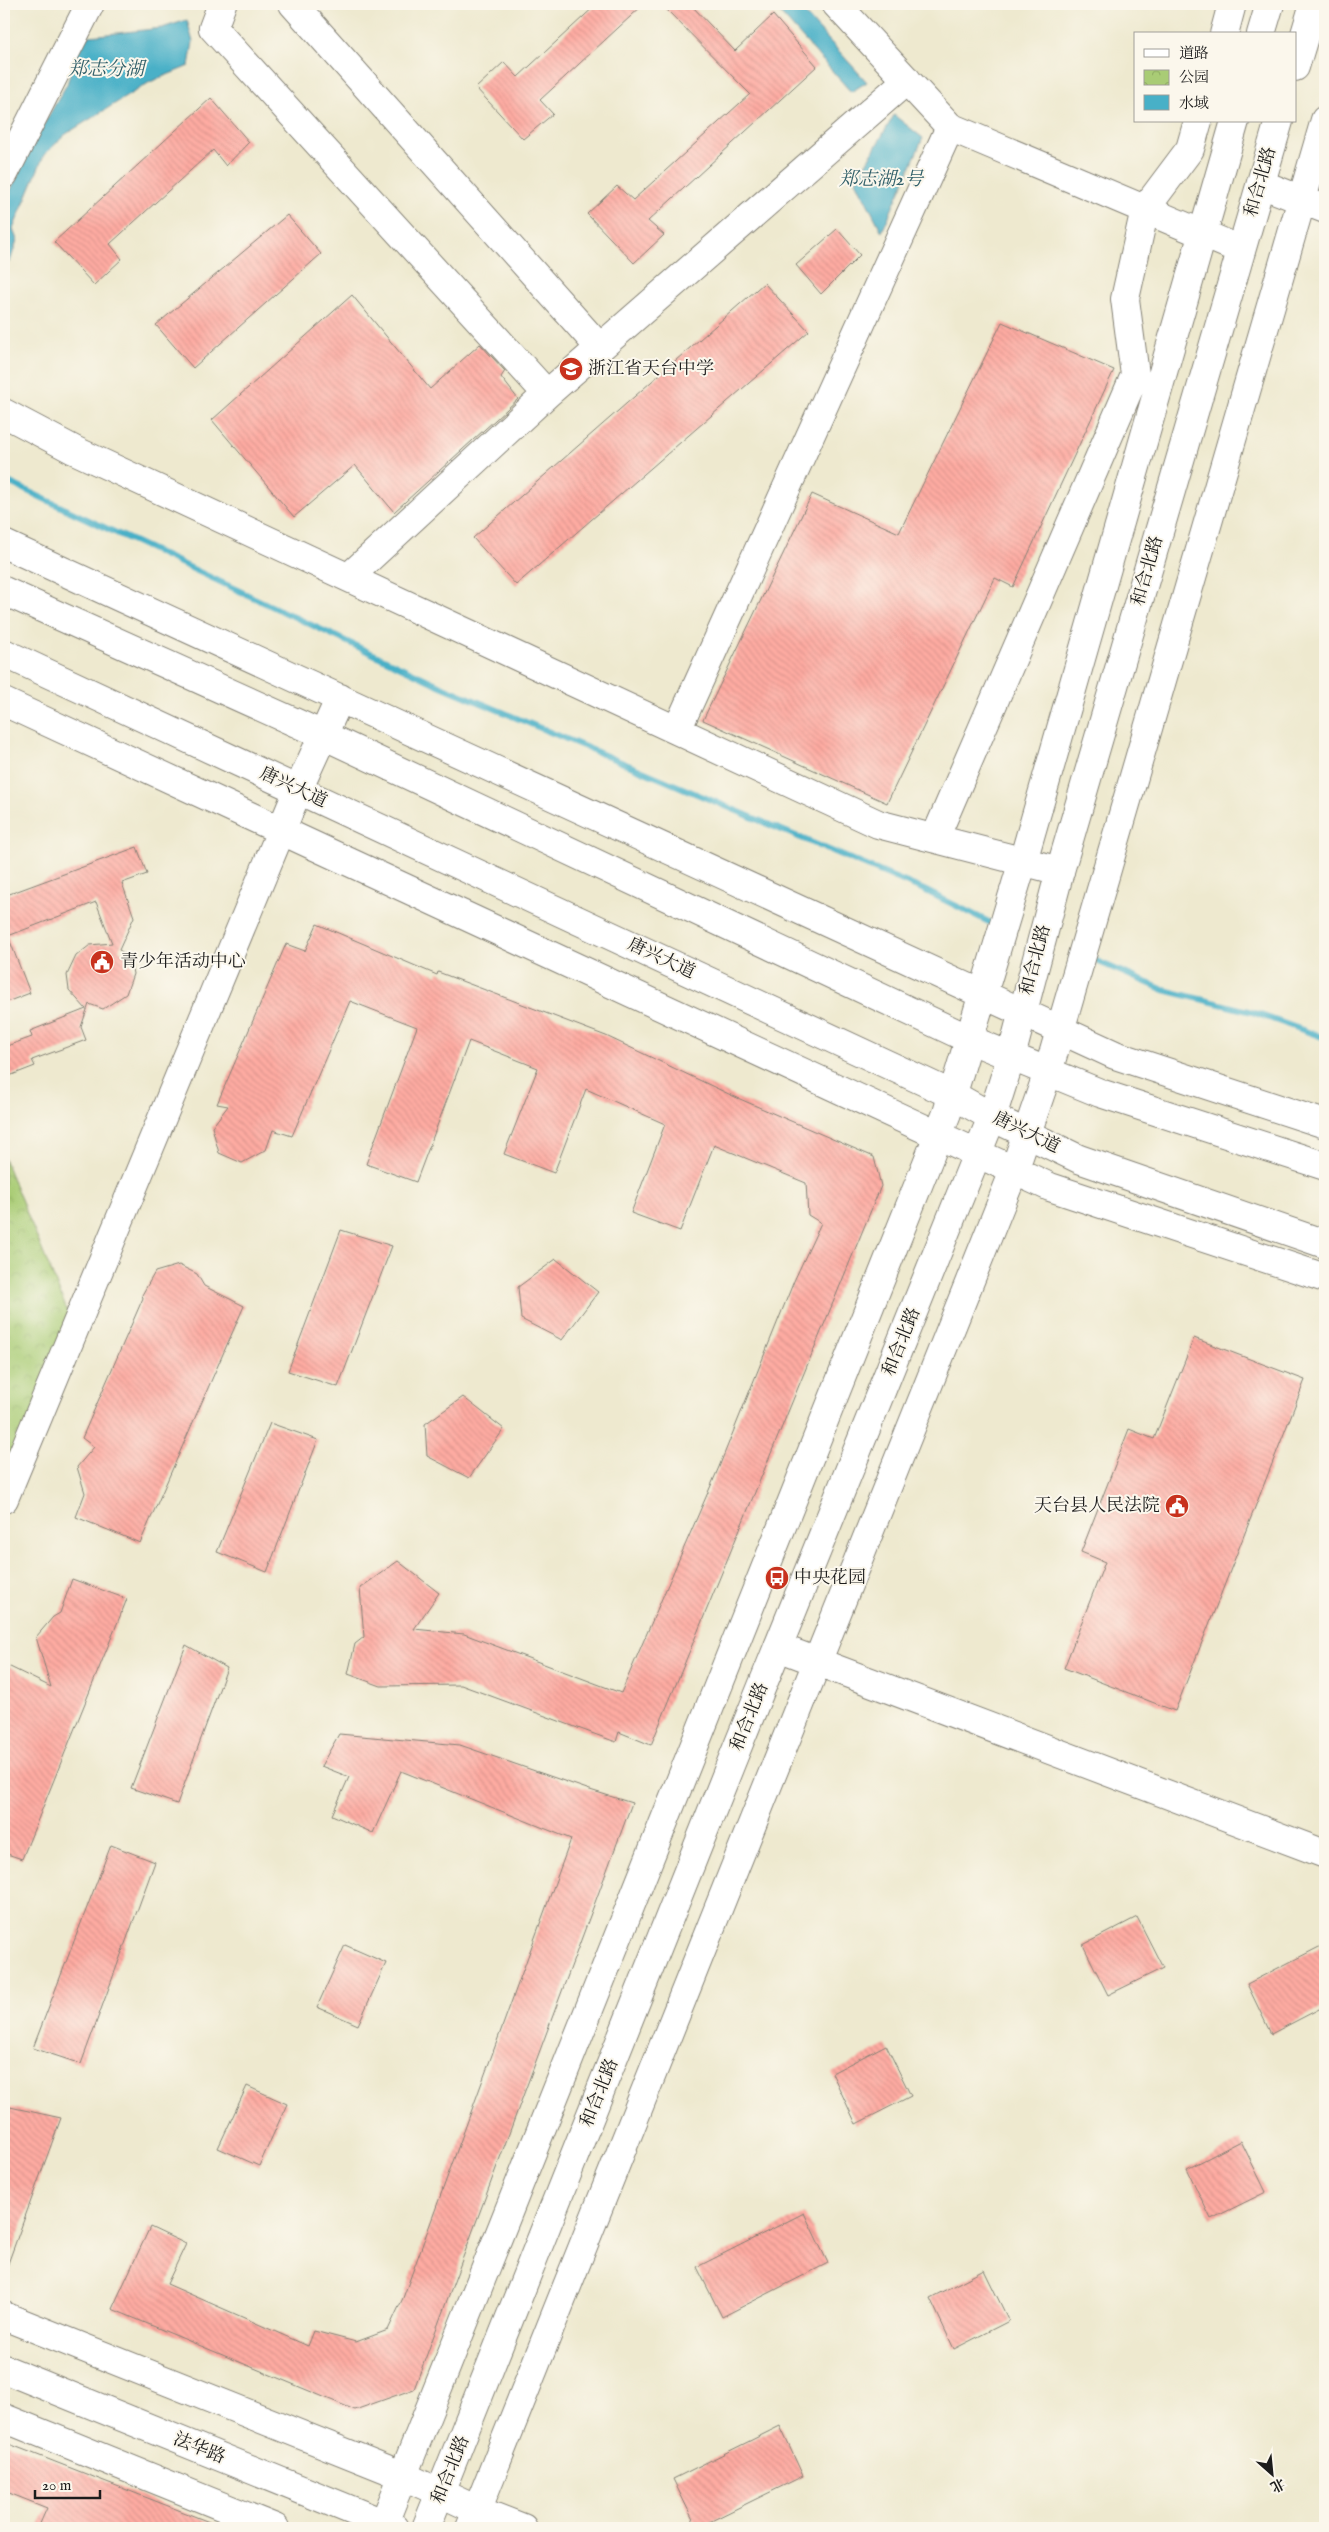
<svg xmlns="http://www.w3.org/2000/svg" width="1329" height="2532" viewBox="0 0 1329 2532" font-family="'IM FELL English','Noto Serif SC',serif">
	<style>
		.park { fill: url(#park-crowns); stroke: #627448 }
		.water { fill: #48b0c7; stroke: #326672 }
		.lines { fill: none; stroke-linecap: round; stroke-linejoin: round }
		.stream { stroke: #48b0c7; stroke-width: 6 }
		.building { fill: url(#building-back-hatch) }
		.minor-casing { stroke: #858276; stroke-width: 30 }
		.major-casing { stroke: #858276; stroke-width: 30 }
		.minor { stroke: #fff; stroke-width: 28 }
		.major { stroke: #fff; stroke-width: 28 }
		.labels { text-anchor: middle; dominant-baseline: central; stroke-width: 4; stroke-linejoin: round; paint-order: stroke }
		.street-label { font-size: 18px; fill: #1c1c1c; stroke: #fbf7ec }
		.poi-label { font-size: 18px; fill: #1c1c1c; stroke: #fbf7ec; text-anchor: start }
		.water-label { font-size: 19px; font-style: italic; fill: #305f69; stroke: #fbf7ec }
	</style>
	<defs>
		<pattern id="park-crowns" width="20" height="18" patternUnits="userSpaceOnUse" patternTransform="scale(1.25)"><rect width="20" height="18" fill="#a9cc75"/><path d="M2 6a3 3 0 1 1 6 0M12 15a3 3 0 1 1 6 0" fill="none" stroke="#91af65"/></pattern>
		<pattern id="building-back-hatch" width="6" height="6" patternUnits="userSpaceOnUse" patternTransform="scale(1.25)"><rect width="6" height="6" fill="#feaba2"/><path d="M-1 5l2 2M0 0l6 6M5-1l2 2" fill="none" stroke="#d9938b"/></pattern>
	</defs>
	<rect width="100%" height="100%" fill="#fbf7ec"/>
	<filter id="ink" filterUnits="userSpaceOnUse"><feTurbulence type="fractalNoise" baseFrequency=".02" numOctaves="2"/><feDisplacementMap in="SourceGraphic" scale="10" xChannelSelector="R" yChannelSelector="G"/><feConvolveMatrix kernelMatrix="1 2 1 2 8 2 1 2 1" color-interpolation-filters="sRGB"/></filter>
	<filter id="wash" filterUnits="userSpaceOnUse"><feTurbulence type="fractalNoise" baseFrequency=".0096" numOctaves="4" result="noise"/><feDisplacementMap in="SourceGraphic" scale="20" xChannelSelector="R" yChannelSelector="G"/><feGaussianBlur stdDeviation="1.12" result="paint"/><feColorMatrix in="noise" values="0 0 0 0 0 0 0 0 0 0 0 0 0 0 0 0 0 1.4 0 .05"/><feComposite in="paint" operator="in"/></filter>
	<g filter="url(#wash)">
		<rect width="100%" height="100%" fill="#eee9cf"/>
		<path class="park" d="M4,1158L74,1327L4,1499Z"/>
		<path class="water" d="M772,4H796L867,82L851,92Z
			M187,20L193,42L189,66L150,82L66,134L44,155L13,229L17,240L10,262L4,261V204L37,136L67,84L81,37L162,28Z
			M894,115L923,138L882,232L856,181Z"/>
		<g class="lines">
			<path class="stream" d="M4,480L441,686L924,890L991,923
				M1092,959L1164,990L1252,1012L1325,1038"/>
		</g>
		<g id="blocks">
			<path class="building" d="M597,4H644L540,100L553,114L523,139L476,88L504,62L518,77Z
				M661,4H690L735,51L773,15L817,66L648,221L664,235L634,263L587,214L617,186L633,200L750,94Z
				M211,98L249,142L226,166L213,150L110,244L122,259L94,285L54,242Z
				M287,215L321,254L193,368L156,325Z
				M837,229L860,255L821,294L796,265Z
				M764,283L809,331L516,585L473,538Z
				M352,295L430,389L480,344L505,371L501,377L518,399L394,512L355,465L294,517L212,420Z
				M1002,322L1114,370L1013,587L995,578L887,803L703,720L812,494L899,533Z
				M137,847L147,874L122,883L134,917L119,950L130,957L133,974L126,994L103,1009L89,1004L81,1027L86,1040L32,1060L35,1066L4,1078V1047L32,1037L30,1031L86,1009L69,990L67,975L76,956L90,945L112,943L96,902L8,936L30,993L4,1003V896Z
				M317,924L437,975L438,972L606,1036L733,1096L874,1157L881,1186L651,1745L619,1732L616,1742L461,1685L381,1686L348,1674L355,1644L364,1637L360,1588L398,1561L439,1593L414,1629L464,1634L621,1693L719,1467L794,1281L821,1223L808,1215L806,1183L714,1145L680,1231L631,1213L665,1124L586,1089L554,1173L504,1154L538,1068L469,1041L416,1182L366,1164L417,1027L350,1001L292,1136L273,1130L266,1150L242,1163L219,1153L212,1127L228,1106L217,1104L286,944L305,951Z
				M341,1230L392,1246L338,1387L288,1371Z
				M556,1259L598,1292L562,1340L521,1319L518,1287Z
				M179,1265L197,1274L204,1286L244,1306L140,1543L76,1517L85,1493L77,1467L94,1447L82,1438L143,1298L142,1295L155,1272Z
				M1194,1338L1305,1380L1175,1711L1064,1668L1105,1562L1081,1552L1129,1429L1154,1439Z
				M463,1397L504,1429L469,1478L427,1456L425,1424Z
				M270,1423L318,1440L267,1572L217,1552Z
				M72,1579L127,1599L22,1859L4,1853V1664L51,1687L36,1637L53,1617L60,1613Z
				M186,1645L227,1668L177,1804L131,1788Z
				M339,1734L460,1745L590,1790L632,1803L414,2389L355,2410L112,2309L150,2227L186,2244L167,2284L308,2346L314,2331L356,2342L388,2330L403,2298L571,1839L401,1771L373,1833L332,1815L349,1777L321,1766Z
				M111,1845L155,1862L81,2064L33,2048Z
				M1137,1917L1163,1968L1108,1995L1083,1945Z
				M1325,1944V2006L1271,2034L1247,1984Z
				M345,1945L386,1963L358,2025L317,2007Z
				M886,2045L911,2096L856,2124L832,2073Z
				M247,2086L287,2104L259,2166L218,2148Z
				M10,2107L61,2118L6,2269H4V2124Z
				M1241,2141L1266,2192L1211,2219L1187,2169Z
				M804,2213L828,2263L722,2317L697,2267Z
				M984,2270L1009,2321L954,2349L930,2298Z
				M780,2426L803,2476L697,2528L673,2479Z
				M4,2442L222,2527V2528H38L47,2508L4,2491Z"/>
		</g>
	</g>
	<g filter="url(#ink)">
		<use href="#blocks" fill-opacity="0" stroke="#858276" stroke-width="1"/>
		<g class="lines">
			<g class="minor-casing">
				<path id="minor" d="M222,4L213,28L547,394
					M293,4L600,348
					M836,4L950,127L1241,250
					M1224,34L1232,4
					M1261,34L1270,4
					M4,174L90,4
					M1261,184L1325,209
					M4,413L74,450L878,824L1060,871
					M4,544L1115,1055L1325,1124
					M349,577L547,394L907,80
					M4,702L1050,1187L1325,1278
					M677,730L950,127
					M935,838L1135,375L1125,299L1145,209L1190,149L1198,121
					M4,1499L298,790L340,698
					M778,1647L1325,1854
					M4,2316L404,2476L477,2510L523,2528
					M4,2418L275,2528
					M382,2528L947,1113L1023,861L1235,121
					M470,2528L1014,1171L1048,1072L1325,120"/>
			</g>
			<g class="major-casing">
				<path id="major" d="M1295,67L1314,4
					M4,591L323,735L971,1040L1100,1093L1325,1166
					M4,653L953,1095L992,1117L1079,1159L1325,1244
					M4,2369L395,2528
					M426,2528L731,1763L992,1117L1011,1057L1060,871L1279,121"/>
			</g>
			<use href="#minor" class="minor"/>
			<use href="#major" class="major"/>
		</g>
	</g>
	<defs>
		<g id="school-disc" transform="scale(1.25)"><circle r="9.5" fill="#c8321e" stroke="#fbf7ec"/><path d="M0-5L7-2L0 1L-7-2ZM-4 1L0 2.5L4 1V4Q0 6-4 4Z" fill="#fff"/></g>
		<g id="civic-disc" transform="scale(1.25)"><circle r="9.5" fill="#c8321e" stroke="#fbf7ec"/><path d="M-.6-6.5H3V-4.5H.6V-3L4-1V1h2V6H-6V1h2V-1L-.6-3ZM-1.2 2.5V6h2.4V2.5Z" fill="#fff"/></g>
		<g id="bus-disc" transform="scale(1.25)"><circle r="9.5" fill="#c8321e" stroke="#fbf7ec"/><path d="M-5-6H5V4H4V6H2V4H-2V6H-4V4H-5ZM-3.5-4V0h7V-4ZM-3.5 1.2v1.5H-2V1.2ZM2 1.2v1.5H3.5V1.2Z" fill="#fff"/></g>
	</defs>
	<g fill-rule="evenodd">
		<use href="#school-disc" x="571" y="369"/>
		<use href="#civic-disc" x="102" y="962"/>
		<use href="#civic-disc" x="1177" y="1506"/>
		<use href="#bus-disc" x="777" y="1578"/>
	</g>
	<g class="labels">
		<g class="street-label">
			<text transform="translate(1261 182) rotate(-74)">和合北路</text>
			<text transform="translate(1148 571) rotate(-74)">和合北路</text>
			<text transform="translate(293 788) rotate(25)">唐兴大道</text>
			<text transform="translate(661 959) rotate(25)">唐兴大道</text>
			<text transform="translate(1036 960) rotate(-75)">和合北路</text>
			<text transform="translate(1026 1133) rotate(26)">唐兴大道</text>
			<text transform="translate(902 1342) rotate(-68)">和合北路</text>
			<text transform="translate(750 1717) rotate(-68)">和合北路</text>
			<text transform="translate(600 2093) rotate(-68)">和合北路</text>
			<text transform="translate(199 2449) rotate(22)">法华路</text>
			<text transform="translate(451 2470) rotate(-68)">和合北路</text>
		</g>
		<g class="poi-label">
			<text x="588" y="369">浙江省天台中学</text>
			<text x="120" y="962">青少年活动中心</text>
			<text x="1160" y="1506" text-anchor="end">天台县人民法院</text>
			<text x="794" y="1578">中央花园</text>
		</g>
		<g class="water-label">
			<text x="106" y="70">郑志分湖</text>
			<text x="881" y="180">郑志湖2号</text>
		</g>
	</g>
	<rect width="1329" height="2532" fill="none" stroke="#fbf7ec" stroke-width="20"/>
	<rect x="1134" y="32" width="162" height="90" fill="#fbf7ec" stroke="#a29f99"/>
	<rect x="1144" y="49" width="25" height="8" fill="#ffffff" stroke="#a29f99"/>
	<text x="1179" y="58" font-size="15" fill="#1c1c1c">道路</text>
	<rect x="1144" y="70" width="25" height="15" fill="url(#park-crowns)" stroke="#a29f99"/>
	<text x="1179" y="82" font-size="15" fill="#1c1c1c">公园</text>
	<rect x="1144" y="95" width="25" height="15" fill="#48b0c7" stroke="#a29f99"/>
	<text x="1179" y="108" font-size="15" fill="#1c1c1c">水域</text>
	<g transform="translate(1272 2474) rotate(153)" stroke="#fbf7ec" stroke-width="4" paint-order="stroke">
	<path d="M0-4L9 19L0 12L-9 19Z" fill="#1c1c1c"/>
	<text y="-8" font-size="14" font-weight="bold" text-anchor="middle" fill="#1c1c1c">北</text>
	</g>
	<path d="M35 2490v8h65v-8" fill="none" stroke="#1c1c1c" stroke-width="2.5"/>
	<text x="42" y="2490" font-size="15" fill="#1c1c1c" stroke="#fbf7ec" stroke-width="4" paint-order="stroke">20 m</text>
</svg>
